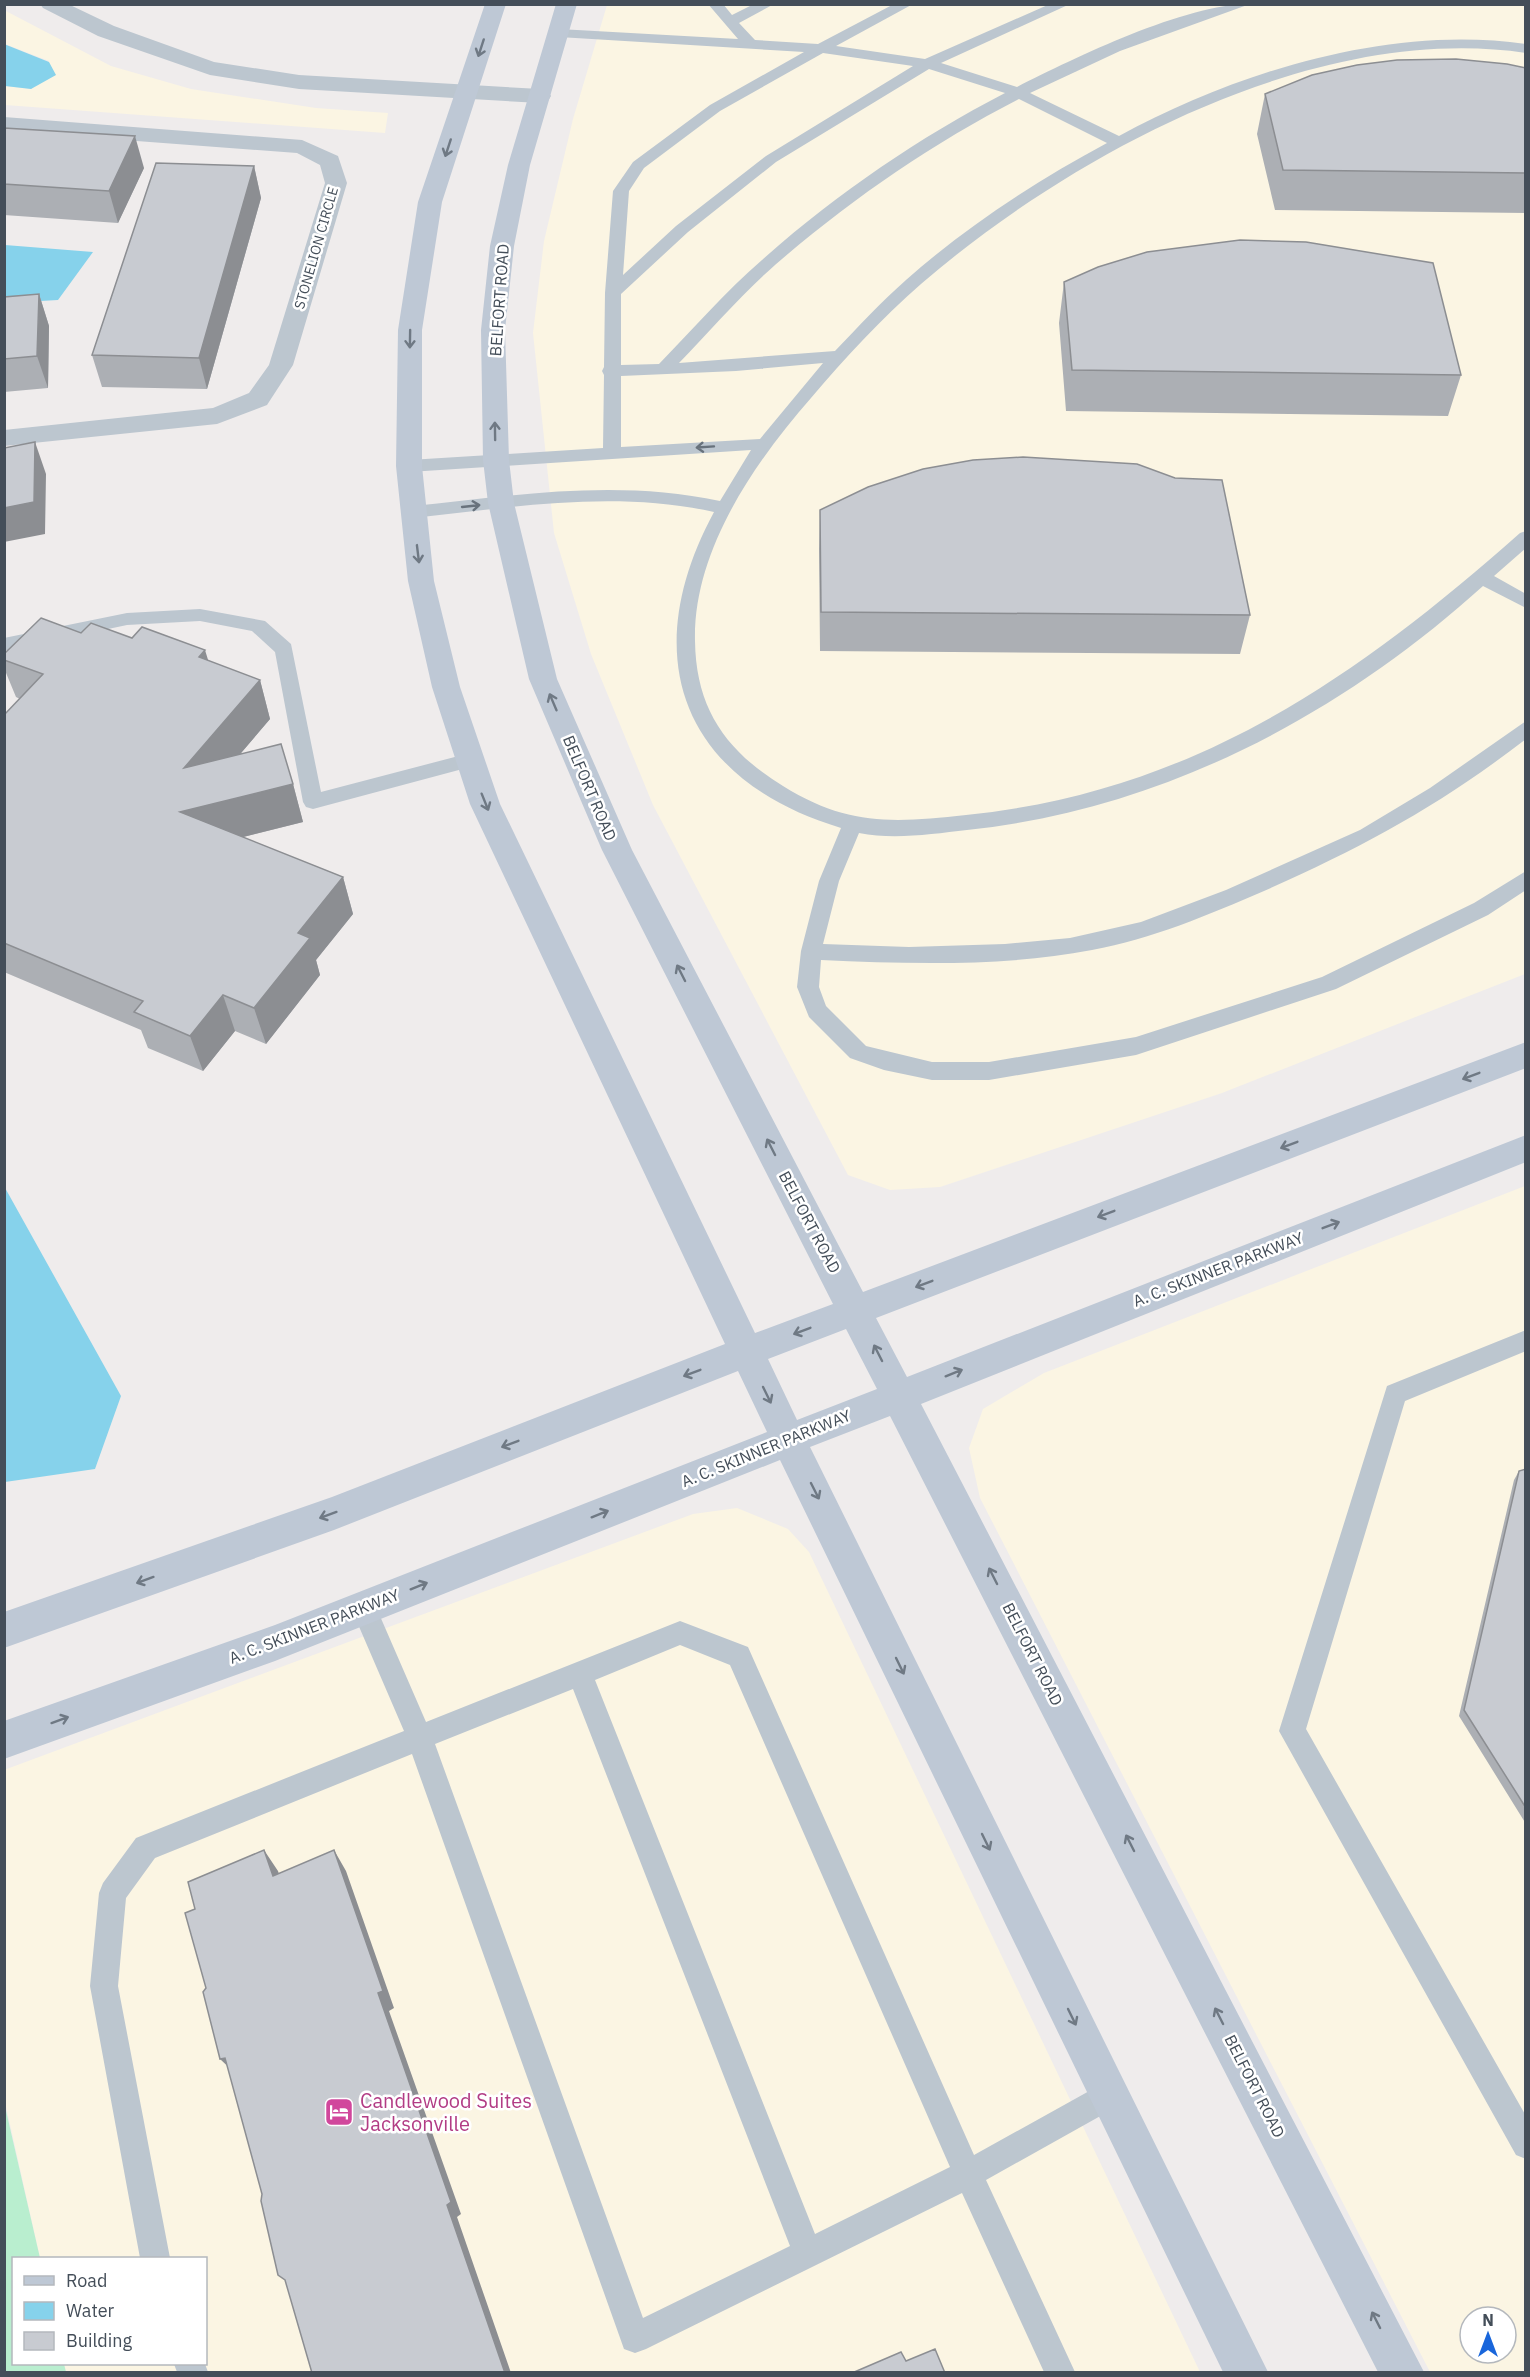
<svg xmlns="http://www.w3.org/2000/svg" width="1530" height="2377" viewBox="0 0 1530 2377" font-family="'IBM Plex Sans',sans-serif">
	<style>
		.commercial { fill: #fbf5e3; fill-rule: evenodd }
		.green { fill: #b9eecf }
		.water { fill: #86d2eb }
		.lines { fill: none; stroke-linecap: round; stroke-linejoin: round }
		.lane { fill: #bcc6cf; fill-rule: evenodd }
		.street { fill: #bcc6cf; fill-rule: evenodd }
		.secondary { fill: #bec8d5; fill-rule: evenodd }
		.wall { fill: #acafb4 }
		.shaded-wall { fill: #8c8e92 }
		.building { fill: #c8cbd1; stroke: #8c8e92; stroke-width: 1.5 }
		.oneway { stroke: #6f7984 }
		.oneway2 { stroke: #68727c }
		.labels { text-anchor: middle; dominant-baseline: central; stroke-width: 5; stroke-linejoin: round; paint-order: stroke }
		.far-street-label { font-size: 14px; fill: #444e59; stroke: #fff }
		.street-label { font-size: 16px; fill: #444e59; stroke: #fff }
		.near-hotel-label { font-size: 20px; fill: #b23c85; stroke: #fff; text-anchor: start }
	</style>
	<rect width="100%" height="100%" fill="#efecec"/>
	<path class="commercial" d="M607,5H1525V974L1222,1093L940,1187L890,1190L848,1175L653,805L591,654L554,533L533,333L544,241L573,119Z
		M4,10L111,66L191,89L316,108L388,113L385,133L5,105V86L31,89L49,61L5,44Z
		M1525,1186V2372H1430L980,1498L969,1448L983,1409L1044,1373ZM1470,2317H1506V2353H1470Z
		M737,1508L788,1529L809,1552L1200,2372H66L64,2364H206V2258H40L5,2102L4,1770L693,1514Z"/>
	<path class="green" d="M4,2102L40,2258H14V2364H64L66,2372H5Z"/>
	<path class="water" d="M4,44L49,62L56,75L31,89L5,86Z
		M5,245L93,252L58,300L5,303Z
		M4,1186L121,1396L95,1469L5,1482Z"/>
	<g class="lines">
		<path class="lane" d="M708,4H723L732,15L754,4H774L739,23L755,40L818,44L894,4H913L836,46L925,59L1050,4H1070L941,63L1017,87C1076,57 1185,4 1250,4L1120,51L1030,93L1119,136C1237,72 1390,24 1526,44V53C1317,22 1074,152 921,284C882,318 845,358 811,398C754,463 693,551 695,641C696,709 726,751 783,786C847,826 893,823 966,815C1192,792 1354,680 1520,533L1526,531V548L1494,576L1526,594V608L1483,586C1339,716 1161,810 967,830C932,834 894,840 859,833L839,881L823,944L909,947L1005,944L1070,938L1141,922L1226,890L1360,830L1430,788L1526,721V739C1439,806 1363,847 1264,891C1208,915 1152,939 1092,950C1003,967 911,964 821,960L819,987L826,1006L866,1046L932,1062H989L1136,1037L1322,977L1474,903L1526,871V890L1488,915L1336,989L1136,1055L989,1080H932L884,1070L850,1058L809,1017L797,987L801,951L819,881L841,828C681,780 636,656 714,512C614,490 514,507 413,518L404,512L413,506C516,495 617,479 720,501L751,450L409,472L400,466L409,460L603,448L604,375L602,371L604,367L605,293L613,191L633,162L710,105L804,52L559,37L552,33L559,29L738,39ZM823,53L913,66L766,156L676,226L623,275L629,191L644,168L720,111ZM929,69L1005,93C918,138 835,195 762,260C725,292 693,329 659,364L621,365V294L688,232L776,162ZM1019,99L1107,143C1036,181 967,226 906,280C881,302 858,327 835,351L679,363C711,330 741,295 775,265C849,201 931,144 1019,99ZM823,363L760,439L621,447V376L736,371Z
			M200,609L265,621L291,644L321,792L470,753L477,755L480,760L477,765L470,767L313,809L306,807L303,802L275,652L252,631L200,621L127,625L4,651V638L127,613Z
			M1526,1330V1351L1405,1401L1306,1729L1526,2116V2159L1516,2155L1279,1731L1387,1386Z
			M364,1596L373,1600L426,1722L680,1621L748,1647L974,2155L1100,2085L1110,2081L1120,2085L1124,2095L1120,2105L986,2180L1075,2372H1044L962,2193L646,2349L635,2353L624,2349L412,1754L155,1858L126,1898L118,1986L170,2258H140L90,1986L99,1893L103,1883L136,1838L404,1731L351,1608L355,1600ZM680,1645L730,1665L950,2167L815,2234L595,1680ZM573,1689L790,2246L643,2318L435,1744Z
			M174,2364H205L208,2372H177Z"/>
		<path class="street" d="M40,4H68L114,26L214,62L299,75L540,89L548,91L551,96L548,101L540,103L299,89L210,75L98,36L43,8Z
			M4,117L302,140L338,156L347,183L293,365L267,405L217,424L4,446V430L213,408L249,393L269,365L325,183L320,165L297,153L4,131Z"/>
		<path class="secondary" d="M485,4H506L442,202L422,330V466L434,581L460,687L500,804L755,1333L833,1304L602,850L529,679L488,503L483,460L481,330L490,246L508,165L556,4H577L530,165L514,246L505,330L509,460L514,503L557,679L632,850L863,1292L1526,1042V1068L876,1318L907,1377L1526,1135V1162L921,1404L1424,2372H1378L890,1416L810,1447L1268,2372H1223L780,1460L275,1661L4,1759V1721L275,1625L767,1432L738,1371L334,1530L4,1648V1612L332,1497L725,1344L470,804L432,687L408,581L396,466L398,330L418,202ZM846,1329L877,1389L797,1420L768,1359Z"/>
	</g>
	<path class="wall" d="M1526,68V213L1275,210L1257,134L1265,94Z
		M4,128L144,168L118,223L4,215Z
		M254,166L261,198L207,389L102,387L92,355Z
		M1064,282L1461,375L1448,416L1066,411L1059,323Z
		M39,294L49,326L48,388L4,392V297Z
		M820,510L1250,615L1240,654L820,651L819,549Z
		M81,633L132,638L209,661L260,680L270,719L241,753L293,784L303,822L243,837L343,877L353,914L316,960L320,975L266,1044L235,1031L203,1071L148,1048L141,1030L4,972V715L20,699L16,697L4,668V654Z
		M1526,1469V1824L1459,1716L1514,1480L1519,1471Z"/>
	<path class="shaded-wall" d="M135,136L144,168L118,223L109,191Z
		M254,166L261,198L207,389L199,358Z
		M39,294L49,326L48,388L37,356Z
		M35,442L46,474L45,534L4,542V508Z
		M205,650L217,689L199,657Z
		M260,680L270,719L196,806L184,768Z
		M293,784L303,822L192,850L180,812Z
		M343,877L353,914L316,960L320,975L266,1044L254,1008L298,933Z
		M223,995L235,1031L203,1071L190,1036Z
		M264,1850L278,1871L287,1897L273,1876Z
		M334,1850L346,1871L394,2008L389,2011L461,2214L457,2217L511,2373H505L447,2205L378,1993Z
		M225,2058L237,2075L220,2059Z"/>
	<path class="building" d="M1456,59L1507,64L1526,68V173L1283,170L1265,94L1312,75L1357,65L1397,60Z
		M4,128L135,136L109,191L4,184Z
		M156,163L254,166L199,358L92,355Z
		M1240,240L1306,242L1433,263L1461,375L1072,370L1064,282L1098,267L1147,252Z
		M39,294L37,356L4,359V297Z
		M35,442L34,502L4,508V448Z
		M1023,457L1137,464L1175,478L1222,480L1250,615L821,612L820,510L868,487L923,469L973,460Z
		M41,618L81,633L91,623L132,638L142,627L205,650L199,657L260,680L184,768L281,744L293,784L180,812L343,877L298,933L310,938L254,1008L223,995L190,1036L134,1012L143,1001L4,943V715L43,674L4,660V654Z
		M1526,1469V1808L1464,1710L1519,1471Z
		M264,1850L273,1876L334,1850L383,1991L378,1993L451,2202L447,2205L505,2373H312L285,2280L278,2275L261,2201L262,2194L225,2058L220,2059L203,1992L206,1988L185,1913L195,1909L188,1882Z
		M935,2349L945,2373H852L901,2352L906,2361Z"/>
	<defs><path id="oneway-shaft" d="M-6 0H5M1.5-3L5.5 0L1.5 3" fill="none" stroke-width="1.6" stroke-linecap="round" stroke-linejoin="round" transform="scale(1.5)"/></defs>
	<g class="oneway">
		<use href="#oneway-shaft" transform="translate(481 48) rotate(108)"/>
		<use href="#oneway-shaft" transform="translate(448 148) rotate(108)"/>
		<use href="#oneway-shaft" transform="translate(410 339) rotate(91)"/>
		<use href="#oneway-shaft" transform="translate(495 431) rotate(-91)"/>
		<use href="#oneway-shaft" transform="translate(418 554) rotate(83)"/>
		<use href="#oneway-shaft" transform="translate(553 702) rotate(-113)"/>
		<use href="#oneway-shaft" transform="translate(485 802) rotate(68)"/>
		<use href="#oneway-shaft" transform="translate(681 973) rotate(-117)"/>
		<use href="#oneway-shaft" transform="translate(1471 1076) rotate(159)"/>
		<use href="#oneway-shaft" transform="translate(1289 1145) rotate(159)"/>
		<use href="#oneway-shaft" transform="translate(771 1147) rotate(-117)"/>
		<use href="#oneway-shaft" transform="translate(1106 1214) rotate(159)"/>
		<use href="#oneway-shaft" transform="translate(1331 1225) rotate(-21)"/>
		<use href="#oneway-shaft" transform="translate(924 1284) rotate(159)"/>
		<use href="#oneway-shaft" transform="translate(802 1331) rotate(159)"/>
		<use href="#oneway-shaft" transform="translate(878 1353) rotate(-117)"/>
		<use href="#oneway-shaft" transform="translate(692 1373) rotate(159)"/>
		<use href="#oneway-shaft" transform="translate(954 1373) rotate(-22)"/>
		<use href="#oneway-shaft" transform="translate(767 1395) rotate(64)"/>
		<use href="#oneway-shaft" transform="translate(510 1444) rotate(159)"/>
		<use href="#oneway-shaft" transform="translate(815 1491) rotate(63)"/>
		<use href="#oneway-shaft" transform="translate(600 1514) rotate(-22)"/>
		<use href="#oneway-shaft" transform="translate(328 1515) rotate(160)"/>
		<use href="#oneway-shaft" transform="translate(993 1576) rotate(-117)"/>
		<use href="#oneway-shaft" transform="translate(145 1580) rotate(160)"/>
		<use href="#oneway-shaft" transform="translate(419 1586) rotate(-22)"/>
		<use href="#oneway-shaft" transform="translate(900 1666) rotate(64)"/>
		<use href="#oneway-shaft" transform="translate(60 1720) rotate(-20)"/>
		<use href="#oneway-shaft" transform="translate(986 1842) rotate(64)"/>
		<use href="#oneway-shaft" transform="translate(1130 1843) rotate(-117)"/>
		<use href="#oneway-shaft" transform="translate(1219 2016) rotate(-117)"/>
		<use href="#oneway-shaft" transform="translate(1072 2017) rotate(64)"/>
		<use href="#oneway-shaft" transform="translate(1376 2320) rotate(-117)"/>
	</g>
	<g class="oneway2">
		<use href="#oneway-shaft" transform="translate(705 447) rotate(176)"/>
		<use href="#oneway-shaft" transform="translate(471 506) rotate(-6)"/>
	</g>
	<defs>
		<g id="hotel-square" transform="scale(1.5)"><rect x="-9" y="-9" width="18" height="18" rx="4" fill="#d1479c" stroke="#fff"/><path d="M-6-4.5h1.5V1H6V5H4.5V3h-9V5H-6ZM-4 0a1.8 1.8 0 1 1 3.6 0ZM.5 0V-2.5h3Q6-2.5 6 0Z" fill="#fff"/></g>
	</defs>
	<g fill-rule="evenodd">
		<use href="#hotel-square" x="339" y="2112"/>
	</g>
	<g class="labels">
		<g class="far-street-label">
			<text transform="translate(316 248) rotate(-74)">STONELION CIRCLE</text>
		</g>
		<g class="street-label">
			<text transform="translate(499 300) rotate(-86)">BELFORT ROAD</text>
			<text transform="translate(590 788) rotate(67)">BELFORT ROAD</text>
			<text transform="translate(810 1222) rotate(62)">BELFORT ROAD</text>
			<text transform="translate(1218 1269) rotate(-21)">A. C. SKINNER PARKWAY</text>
			<text transform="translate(766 1448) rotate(-22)">A. C. SKINNER PARKWAY</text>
			<text transform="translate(314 1626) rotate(-21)">A. C. SKINNER PARKWAY</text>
			<text transform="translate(1033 1654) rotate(63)">BELFORT ROAD</text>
			<text transform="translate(1255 2086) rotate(63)">BELFORT ROAD</text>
		</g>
		<g class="near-hotel-label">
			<text x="360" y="2100">Candlewood Suites<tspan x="360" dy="23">Jacksonville</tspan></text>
		</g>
	</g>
	<rect width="1530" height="2377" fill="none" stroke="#444e59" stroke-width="12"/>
	<rect x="12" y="2257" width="195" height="108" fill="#ffffff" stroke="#b4b8bd" stroke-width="1.5"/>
	<rect x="24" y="2276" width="30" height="9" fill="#bec8d5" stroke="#b4b8bd" stroke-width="1.5"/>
	<text x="66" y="2287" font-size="18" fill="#444e59">Road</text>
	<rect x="24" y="2302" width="30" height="18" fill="#86d2eb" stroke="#b4b8bd" stroke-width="1.5"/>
	<text x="66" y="2317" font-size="18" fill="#444e59">Water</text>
	<rect x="24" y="2332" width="30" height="18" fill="#c8cbd1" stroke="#b4b8bd" stroke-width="1.5"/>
	<text x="66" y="2347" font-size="18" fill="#444e59">Building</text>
	<g transform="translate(1488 2335)"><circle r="28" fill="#ffffff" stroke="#b4b8bd" stroke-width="1.5"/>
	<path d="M0-4.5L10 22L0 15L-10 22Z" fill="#1966db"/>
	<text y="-9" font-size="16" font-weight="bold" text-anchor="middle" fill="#444e59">N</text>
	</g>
</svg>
